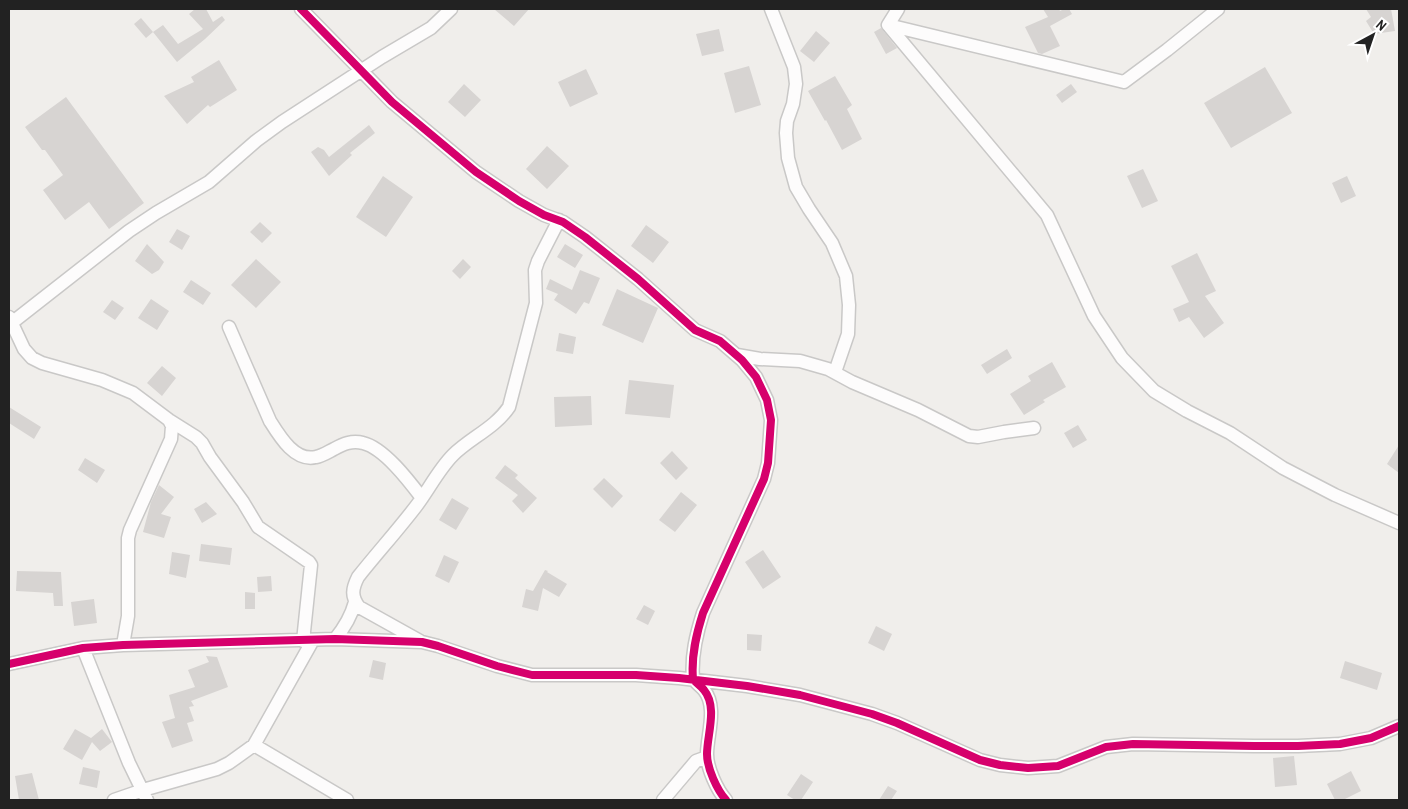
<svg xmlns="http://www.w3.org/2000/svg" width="1408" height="809" viewBox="0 0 1408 809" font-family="'Archivo Narrow',sans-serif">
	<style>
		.building { fill: #d7d4d2 }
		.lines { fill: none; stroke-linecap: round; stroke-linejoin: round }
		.minor-casing { stroke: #c9c8c7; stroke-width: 15 }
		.minor { stroke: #fdfcfc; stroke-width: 12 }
		.cycleway-casing { stroke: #fff; stroke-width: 11 }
		.cycleway { stroke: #d6006c; stroke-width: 8 }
	</style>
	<rect width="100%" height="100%" fill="#f0eeeb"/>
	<path class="building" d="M195,9H206L213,22L222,16L225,20L205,39L177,62L153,32L163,25L178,44L203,29L189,14Z
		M494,9H529L514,26Z
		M1043,9H1059L1060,11L1064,9H1069L1072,14L1050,26L1060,46L1042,54L1038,53L1025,27L1048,17Z
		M1366,9H1391L1395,31L1374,34L1366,21L1371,17Z
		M141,18L153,32L146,38L134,24Z
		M881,28L897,48L886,54L874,32Z
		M719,29L724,51L702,56L696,34Z
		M816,31L830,43L814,62L800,51Z
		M219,60L237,90L210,107L208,105L187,124L164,96L194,82L191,77Z
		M749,66L761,105L735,113L724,73Z
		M1265,67L1292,113L1231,148L1204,103Z
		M586,69L598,94L570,107L558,82Z
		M835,76L852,105L847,109L862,139L842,150L826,120L825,121L808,91Z
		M464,84L481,100L465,117L448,102Z
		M1071,84L1077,92L1062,103L1056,95Z
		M66,97L144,203L109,229L89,202L65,220L43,190L63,175L45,150H42L25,127Z
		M369,125L375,133L350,153L352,155L329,176L311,152L318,147L324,150L329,157Z
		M547,146L569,166L547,189L526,169Z
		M1143,169L1158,201L1142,208L1127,176Z
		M383,176L413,197L386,237L356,217Z
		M1347,176L1356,196L1341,203L1332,183Z
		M260,222L272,233L262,243L250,232Z
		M646,225L669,242L653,263L631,246Z
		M177,229L190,236L182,250L169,242Z
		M147,244L164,262L159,270L152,274L135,261Z
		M565,244L583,255L575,268L557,257Z
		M1197,253L1216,291L1205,296L1224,323L1204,338L1189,317L1179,322L1173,309L1189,302L1171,266Z
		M256,259L281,282L256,308L231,285Z
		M463,259L471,267L460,279L452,271Z
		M580,270L600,278L589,304L584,302L576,314L554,300L558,294L546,289L550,279L572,290Z
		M191,280L211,293L203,305L183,292Z
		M617,289L658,308L643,343L602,325Z
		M151,299L169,311L157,330L138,318Z
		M112,300L124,308L115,320L103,312Z
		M559,333L576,337L573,354L556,351Z
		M1007,349L1012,358L987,374L981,365Z
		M1052,362L1066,387L1043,400L1045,402L1024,415L1010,394L1031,381L1028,376Z
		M162,366L176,378L162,396L147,383Z
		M629,380L674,385L670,418L625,414Z
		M591,396L592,425L555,427L554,397Z
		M9,407L41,427L34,439L9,423Z
		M1078,425L1087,440L1073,448L1064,433Z
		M1399,445V473L1387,464Z
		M672,451L688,468L676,480L660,463Z
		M85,458L105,470L97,483L78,470Z
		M505,465L518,475L515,478L537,498L523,513L512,501L518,495L495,478Z
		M604,478L623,496L612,508L593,489Z
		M159,485L174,497L161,514L171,517L164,538L143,532L151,502Z
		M681,492L697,505L675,532L659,520Z
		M452,498L469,508L456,530L439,520Z
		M206,502L217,514L202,523L194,509Z
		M201,544L232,548L230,565L199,561Z
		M763,550L781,577L763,589L745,562Z
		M172,552L190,555L186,578L169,574Z
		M444,555L459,562L449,583L435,576Z
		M545,570L548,571L547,572L567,584L559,597L543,588L538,611L522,607L526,589L533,591Z
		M17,571L61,572L63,606H54L53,593L16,591Z
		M271,576L272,591L258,592L257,577Z
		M245,592L255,593V609H245Z
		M94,599L97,623L74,626L71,602Z
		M644,605L655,611L648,625L636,619Z
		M876,626L892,634L884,651L868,643Z
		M747,634L762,635L761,651L747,650Z
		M206,656L217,657L228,687L191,701L194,706L189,707L194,721L187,723L193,741L172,748L162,722L175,718L169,695L195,687L188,670L209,662Z
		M373,660L386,663L383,680L369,677Z
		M1345,661L1382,673L1377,690L1340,678Z
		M75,729L91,738L102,729L112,742L100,751L92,742L82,760L63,749Z
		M1294,756L1297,785L1275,787L1273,758Z
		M83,767L100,771L97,788L79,784Z
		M1351,771L1361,791L1343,800H1335L1327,784Z
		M32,773L39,800H19L15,776Z
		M801,774L813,782L801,800H795L787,795Z
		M888,786L897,791L891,800H879Z"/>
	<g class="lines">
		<g class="minor-casing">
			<path id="minor" d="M301,9L392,102L476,172L519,201L544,215L563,222L585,237L638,279L695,330L720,341L742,360L756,377L767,400L771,420L768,463L764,479L703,613C696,635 691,656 693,679C696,683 701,686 704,690C718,707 707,735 707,754C707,768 717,790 726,800
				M771,9L794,67L796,84L793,104L787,121L786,133L788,158L796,187L809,209L832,243L846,276L849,305L848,334L835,372
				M898,9L888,25L1047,215L1094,316L1122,358L1154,391L1187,411L1230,433L1283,468L1335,495L1399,523
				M888,25L1124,82L1167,50L1218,9
				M9,317L24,349L32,358L42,363L102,380L133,393L169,420L196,437L202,443L210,457L243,502L258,527L309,562L311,565L303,641
				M9,325L129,231L156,213L209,182L256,141L282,122L382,57L431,28L451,9
				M229,327L270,421C280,437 295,462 316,457C322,456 328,452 334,449C343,444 352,440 363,443C384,448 409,481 422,498
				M737,355L760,359L800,361L828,369L852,382L918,410L969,436L978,437L1004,432L1034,428
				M335,639C345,627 351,617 355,602
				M420,641L359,607C351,596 352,589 358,577C377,553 398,530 417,505C429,489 439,469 453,455C470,438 495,428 509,407L536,303L535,270L538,261L559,220
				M123,645L128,616V538L130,530L171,439L172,426L169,420
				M83,648L129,763L147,800
				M9,664L83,648L123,645L335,639L422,642L438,646L497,666L532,675H636L679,678L747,686L800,695L872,714L897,723L980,760L1000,765L1028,768L1058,766L1106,747L1133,744L1254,746H1298L1340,744L1371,738L1399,726
				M254,745L347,800
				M114,800L143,790L217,769L229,763L254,745L313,640
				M663,800L696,761L707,757"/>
		</g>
		<use href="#minor" class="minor"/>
		<g class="cycleway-casing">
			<path id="cycleway" d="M301,9L392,102L476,172L519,201L544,215L563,222L585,237L638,279L695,330L720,341L742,360L756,377L767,400L771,420L768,463L764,479L703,613C696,635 691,656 693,679C696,683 701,686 704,690C718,707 707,735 707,754C707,768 717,790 726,800
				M9,664L83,648L123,645L335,639L422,642L438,646L497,666L532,675H636L679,678L747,686L800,695L872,714L897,723L980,760L1000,765L1028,768L1058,766L1106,747L1133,744L1254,746H1298L1340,744L1371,738L1399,726"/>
		</g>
		<use href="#cycleway" class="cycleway"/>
	</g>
	<rect width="1408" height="809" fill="none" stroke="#222222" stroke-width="20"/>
	<g transform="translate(1373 35) rotate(40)" stroke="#ffffff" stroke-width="4" paint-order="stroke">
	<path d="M0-4L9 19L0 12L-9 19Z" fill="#222222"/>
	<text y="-8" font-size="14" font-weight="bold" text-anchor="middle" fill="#222222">N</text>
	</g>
</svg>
